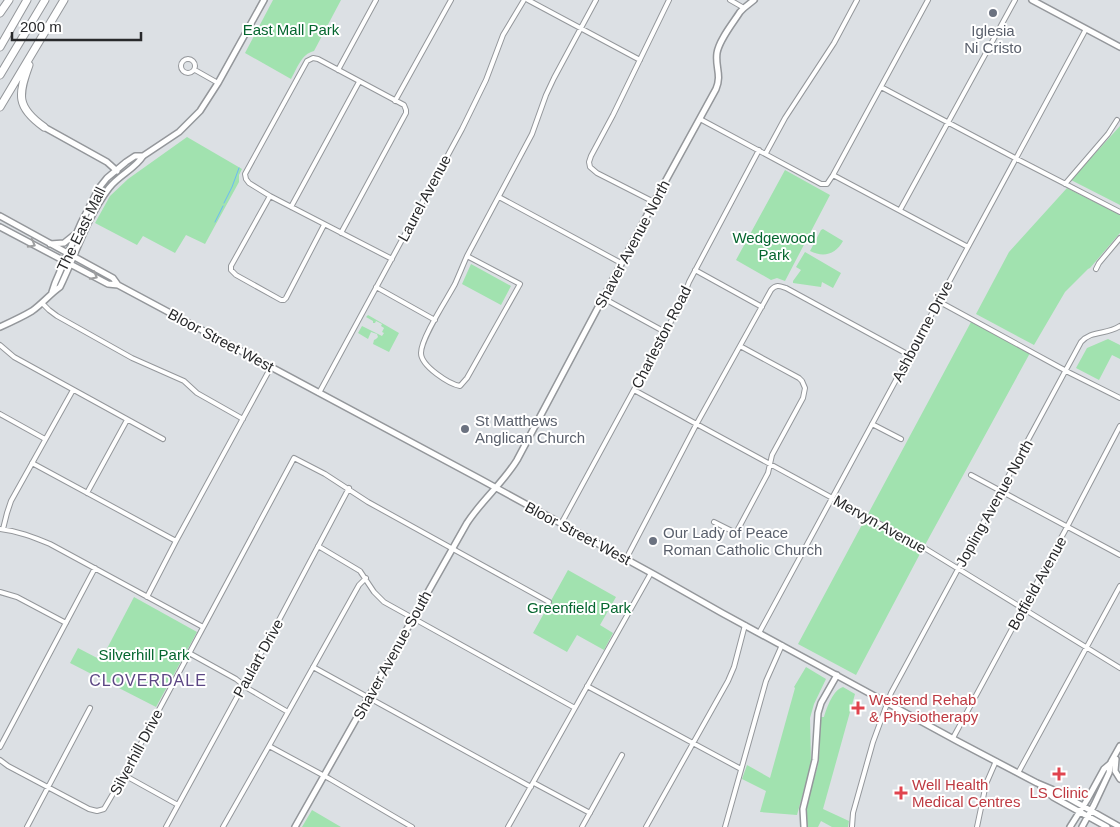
<svg xmlns="http://www.w3.org/2000/svg" width="1120" height="827" viewBox="0 0 1120 827" font-family="Arial,sans-serif">
	<style>
		.green { fill: #a1e2af }
		.lines { fill: none; stroke-linecap: round; stroke-linejoin: round }
		.stream { stroke: #69baf6; stroke-width: 1 }
		.street-casing { stroke: #94979b; stroke-width: 6 }
		.secondary-casing { stroke: #94979b; stroke-width: 8 }
		.highway-casing { stroke: #94979b; stroke-width: 9 }
		.street { stroke: #fff; stroke-width: 4 }
		.secondary { stroke: #fff; stroke-width: 5 }
		.highway { stroke: #fff; stroke-width: 7 }
		.oneway { stroke: #9e9fa0 }
		.worship-dot { fill: #6b7280; stroke: #fff; stroke-width: 2 }
		.health-dot { fill: #e0444e; stroke: #fff; stroke-width: 2 }
		.labels { text-anchor: middle; dominant-baseline: central; stroke-width: 4; stroke-linejoin: round; paint-order: stroke }
		.park-label { font-size: 15px; fill: #05662f; stroke: #fff }
		.worship-label { font-size: 15px; fill: #5b616d; stroke: #fff; text-anchor: start }
		.street-label { font-size: 15px; fill: #28292b; stroke: #fff }
		.health-label { font-size: 15px; fill: #be3a42; stroke: #fff; text-anchor: start }
		.neighbourhood-label { font-size: 16px; letter-spacing: 1px; fill: #5c4784; stroke: #fff }
	</style>
	<rect width="100%" height="100%" fill="#dce0e4"/>
	<path class="green" d="M273,0H341L314,51C301,54 297,69 291,79L245,53Z
		M1120,126V205L1071,180Z
		M187,137L242,169L239,175V182L205,244L186,235L175,253L143,236L137,245L95,223L110,196L128,179Z
		M785,170L830,195L785,281L777,278L771,280L736,260Z
		M1067,188L1120,215V233L1090,268L1088,269L1065,292L1034,345L976,314L1009,252Z
		M823,229L843,241C836,254 824,258 810,251L821,230Z
		M805,252L841,273L833,288L822,282L821,287L793,283V281L801,270L796,267Z
		M471,264L511,286L501,305L462,284Z
		M368,315L399,333L389,352L373,344L374,340L376,339L378,337L377,334L371,332L368,339L358,333L362,326L382,336L384,333L382,332L384,328L381,326L382,324L376,321L375,323H373V321L366,317Z
		M971,322L1030,353L925,545L868,514Z
		M1108,339L1120,345V359L1112,355L1099,380L1076,368L1087,348Z
		M865,519L922,550L856,675L798,644Z
		M568,570L616,597L600,625L613,633L604,650L577,635L567,652L533,633Z
		M134,597L197,632L156,707L70,663L78,648L101,660Z
		M806,667L826,679L814,704L810,718L811,764L797,815L760,812L766,791L742,779L747,765L770,778L795,688L794,687Z
		M843,687L855,694L823,809L849,821L848,827H832L821,821L818,827H808C802,805 813,786 818,765C821,749 819,733 821,717H824C827,707 833,690 843,687Z
		M312,810L341,827H302Z"/>
	<g class="lines">
		<path class="stream" d="M224,203L232,187L239,168
			M215,222L223,206"/>
		<g class="street-casing">
			<path id="street" d="M528,0L640,60
				M730,0L744,8
				M181 66a7 7 0 1 1 14 0a7 7 0 1 1-14 0Z
				M195,70L218,83
				M338,70L376,0
				M881,87L1015,158L1120,212
				M395,101L451,0
				M700,119L821,184H827L833,175L928,0
				M766,153L785,118L834,43L857,0
				M833,175L968,247
				M1065,184L1108,134L1117,120
				M270,196L231,266V270L236,275L281,300H284L286,298L324,225
				M499,197L621,263
				M654,202L597,173L590,167L589,162L591,156L613,115L669,0
				M291,207L359,82
				M900,210L1015,0
				M341,233L406,113V110L404,105L318,59L313,58L307,61L245,174L246,179L249,183L270,196L392,259
				M467,256C463,265 459,275 455,284C447,299 421,338 421,353C421,366 449,384 460,386L467,378L520,284L467,256L532,134L546,95L554,78L596,0
				M1096,269L1099,263L1120,238
				M695,270L762,307
				M376,287L435,320
				M603,298L665,332
				M938,301L1070,373L1120,398
				M42,303L49,310L57,316L132,358L184,381L197,393L243,419
				M0,345L14,357L163,439
				M634,390L926,549L1120,668
				M319,393L462,129L486,80L503,35L524,0
				M0,414L45,439
				M872,424L901,439
				M32,463L176,541
				M971,475L1120,555
				M87,493L127,420
				M714,522L736,533L768,473L772,455L803,398L805,388L802,381L799,378L740,346
				M561,524L681,303L689,282L759,150
				M0,529C18,531 33,537 50,544L203,627
				M3,529L7,513L11,501L73,390
				M318,546L360,571L374,592L384,602L393,607L575,708
				M626,559L696,425L771,290C776,284 780,286 786,288L909,355
				M0,592L17,597L66,623
				M147,597L176,541L271,367
				M759,633L1086,29
				M189,653L236,679L247,688L288,712
				M313,667L531,787
				M587,686L741,769
				M953,738L1067,527L1120,426
				M269,746L330,779L412,827
				M0,747L95,568
				M0,760L8,766L89,809L97,811L104,809L124,775L294,458L325,474L368,502L549,602
				M1018,773L1120,586
				M124,775L178,805
				M534,783L590,813
				M27,827L90,708
				M166,827L278,622L349,488
				M223,827L269,746L359,585L366,578
				M508,827L651,573
				M582,827L622,755
				M646,827L728,681L734,667L745,625
				M725,827L766,681L782,645
				M852,827L853,813L873,742L891,693L1081,342C1091,330 1107,335 1120,326
				M977,827L986,784L996,761"/>
		</g>
		<g class="secondary-casing">
			<path id="secondary" d="M1032,0L1120,47
				M44,127L107,162L117,171
				M0,216L113,278L118,285
				M0,227L108,284L118,285L480,479L655,575L722,613L959,742L1037,783L1056,791L1120,827
				M50,244L64,243L74,235
				M52,292L55,283L81,223L99,188L107,178L126,162L135,156H143
				M0,327C11,322 22,317 32,311C42,304 50,294 60,287C76,254 87,217 109,188C119,175 135,169 143,156L179,132L200,111L218,83L264,0
				M1116,759L1115,771L1120,779
				M1041,787L1053,797L1107,827
				M295,827L467,523C482,500 503,483 517,460L654,202L716,89C722,75 715,67 717,53C719,40 733,23 740,12L744,8L754,0
				M804,827L803,809L815,760L818,713L821,703L837,675
				M1070,827L1087,800L1104,769L1111,763
				M1082,827L1094,805L1109,773L1111,762L1120,746"/>
		</g>
		<g class="highway-casing">
			<path id="highway" d="M0,13L9,0
				M0,47L27,0
				M29,65C18,95 16,107 44,127
				M0,75L45,0
				M0,107L64,0"/>
		</g>
		<use href="#street" class="street"/>
		<use href="#secondary" class="secondary"/>
		<use href="#highway" class="highway"/>
	</g>
	<defs><path id="oneway-chevron" d="M-2-3.5L2.5 0L-2 3.5" fill="none" stroke-width="1.6" stroke-linecap="round" stroke-linejoin="round" transform="scale(1.25)"/></defs>
	<g class="oneway">
		<use href="#oneway-chevron" transform="translate(32 244) rotate(28)"/>
		<use href="#oneway-chevron" transform="translate(94 276) rotate(28)"/>
	</g>
	<g class="worship-dot">
		<circle cx="993" cy="13" r="5"/>
		<circle cx="465" cy="429" r="5"/>
		<circle cx="653" cy="541" r="5"/>
	</g>
	<g class="health-dot">
		<path d="M855.5 700.5h5v5h5v5h-5v5h-5v-5h-5v-5h5z"/>
		<path d="M1056.5 766.5h5v5h5v5h-5v5h-5v-5h-5v-5h5z"/>
		<path d="M898.5 785.5h5v5h5v5h-5v5h-5v-5h-5v-5h5z"/>
	</g>
	<g class="labels">
		<g class="park-label">
			<text x="291" y="29">East Mall Park</text>
			<text x="774" y="237">Wedgewood<tspan x="774" dy="17">Park</tspan></text>
			<text x="579" y="607">Greenfield Park</text>
			<text x="144" y="654">Silverhill Park</text>
		</g>
		<g class="worship-label">
			<text x="993" y="30" text-anchor="middle">Iglesia<tspan x="993" dy="17">Ni Cristo</tspan></text>
			<text x="475" y="420">St Matthews<tspan x="475" dy="17">Anglican Church</tspan></text>
			<text x="663" y="532">Our Lady of Peace<tspan x="663" dy="17">Roman Catholic Church</tspan></text>
		</g>
		<g class="street-label">
			<text transform="translate(424 198) rotate(-62)">Laurel Avenue</text>
			<text transform="translate(81 229) rotate(-64)">The East Mall</text>
			<text transform="translate(632 244) rotate(-62)">Shaver Avenue North</text>
			<text transform="translate(922 331) rotate(-62)">Ashbourne Drive</text>
			<text transform="translate(661 337) rotate(-63)">Charleston Road</text>
			<text transform="translate(221 340) rotate(28)">Bloor Street West</text>
			<text transform="translate(994 503) rotate(-61)">Jopling Avenue North</text>
			<text transform="translate(880 524) rotate(29)">Mervyn Avenue</text>
			<text transform="translate(578 533) rotate(28)">Bloor Street West</text>
			<text transform="translate(1037 583) rotate(-61)">Botfield Avenue</text>
			<text transform="translate(392 655) rotate(-61)">Shaver Avenue South</text>
			<text transform="translate(258 658) rotate(-61)">Paulart Drive</text>
			<text transform="translate(136 752) rotate(-62)">Silverhill Drive</text>
		</g>
		<g class="health-label">
			<text x="869" y="699">Westend Rehab<tspan x="869" dy="17">&amp; Physiotherapy</tspan></text>
			<text x="912" y="784">Well Health<tspan x="912" dy="17">Medical Centres</tspan></text>
			<text x="1059" y="792" text-anchor="middle">LS Clinic</text>
		</g>
		<g class="neighbourhood-label">
			<text x="148" y="680">CLOVERDALE</text>
		</g>
	</g>
	<path d="M12 32v8h129v-8" fill="none" stroke="#28292b" stroke-width="2.5"/>
	<text x="20" y="32" font-size="15" fill="#28292b" stroke="#ffffff" stroke-width="4" paint-order="stroke">200 m</text>
</svg>
